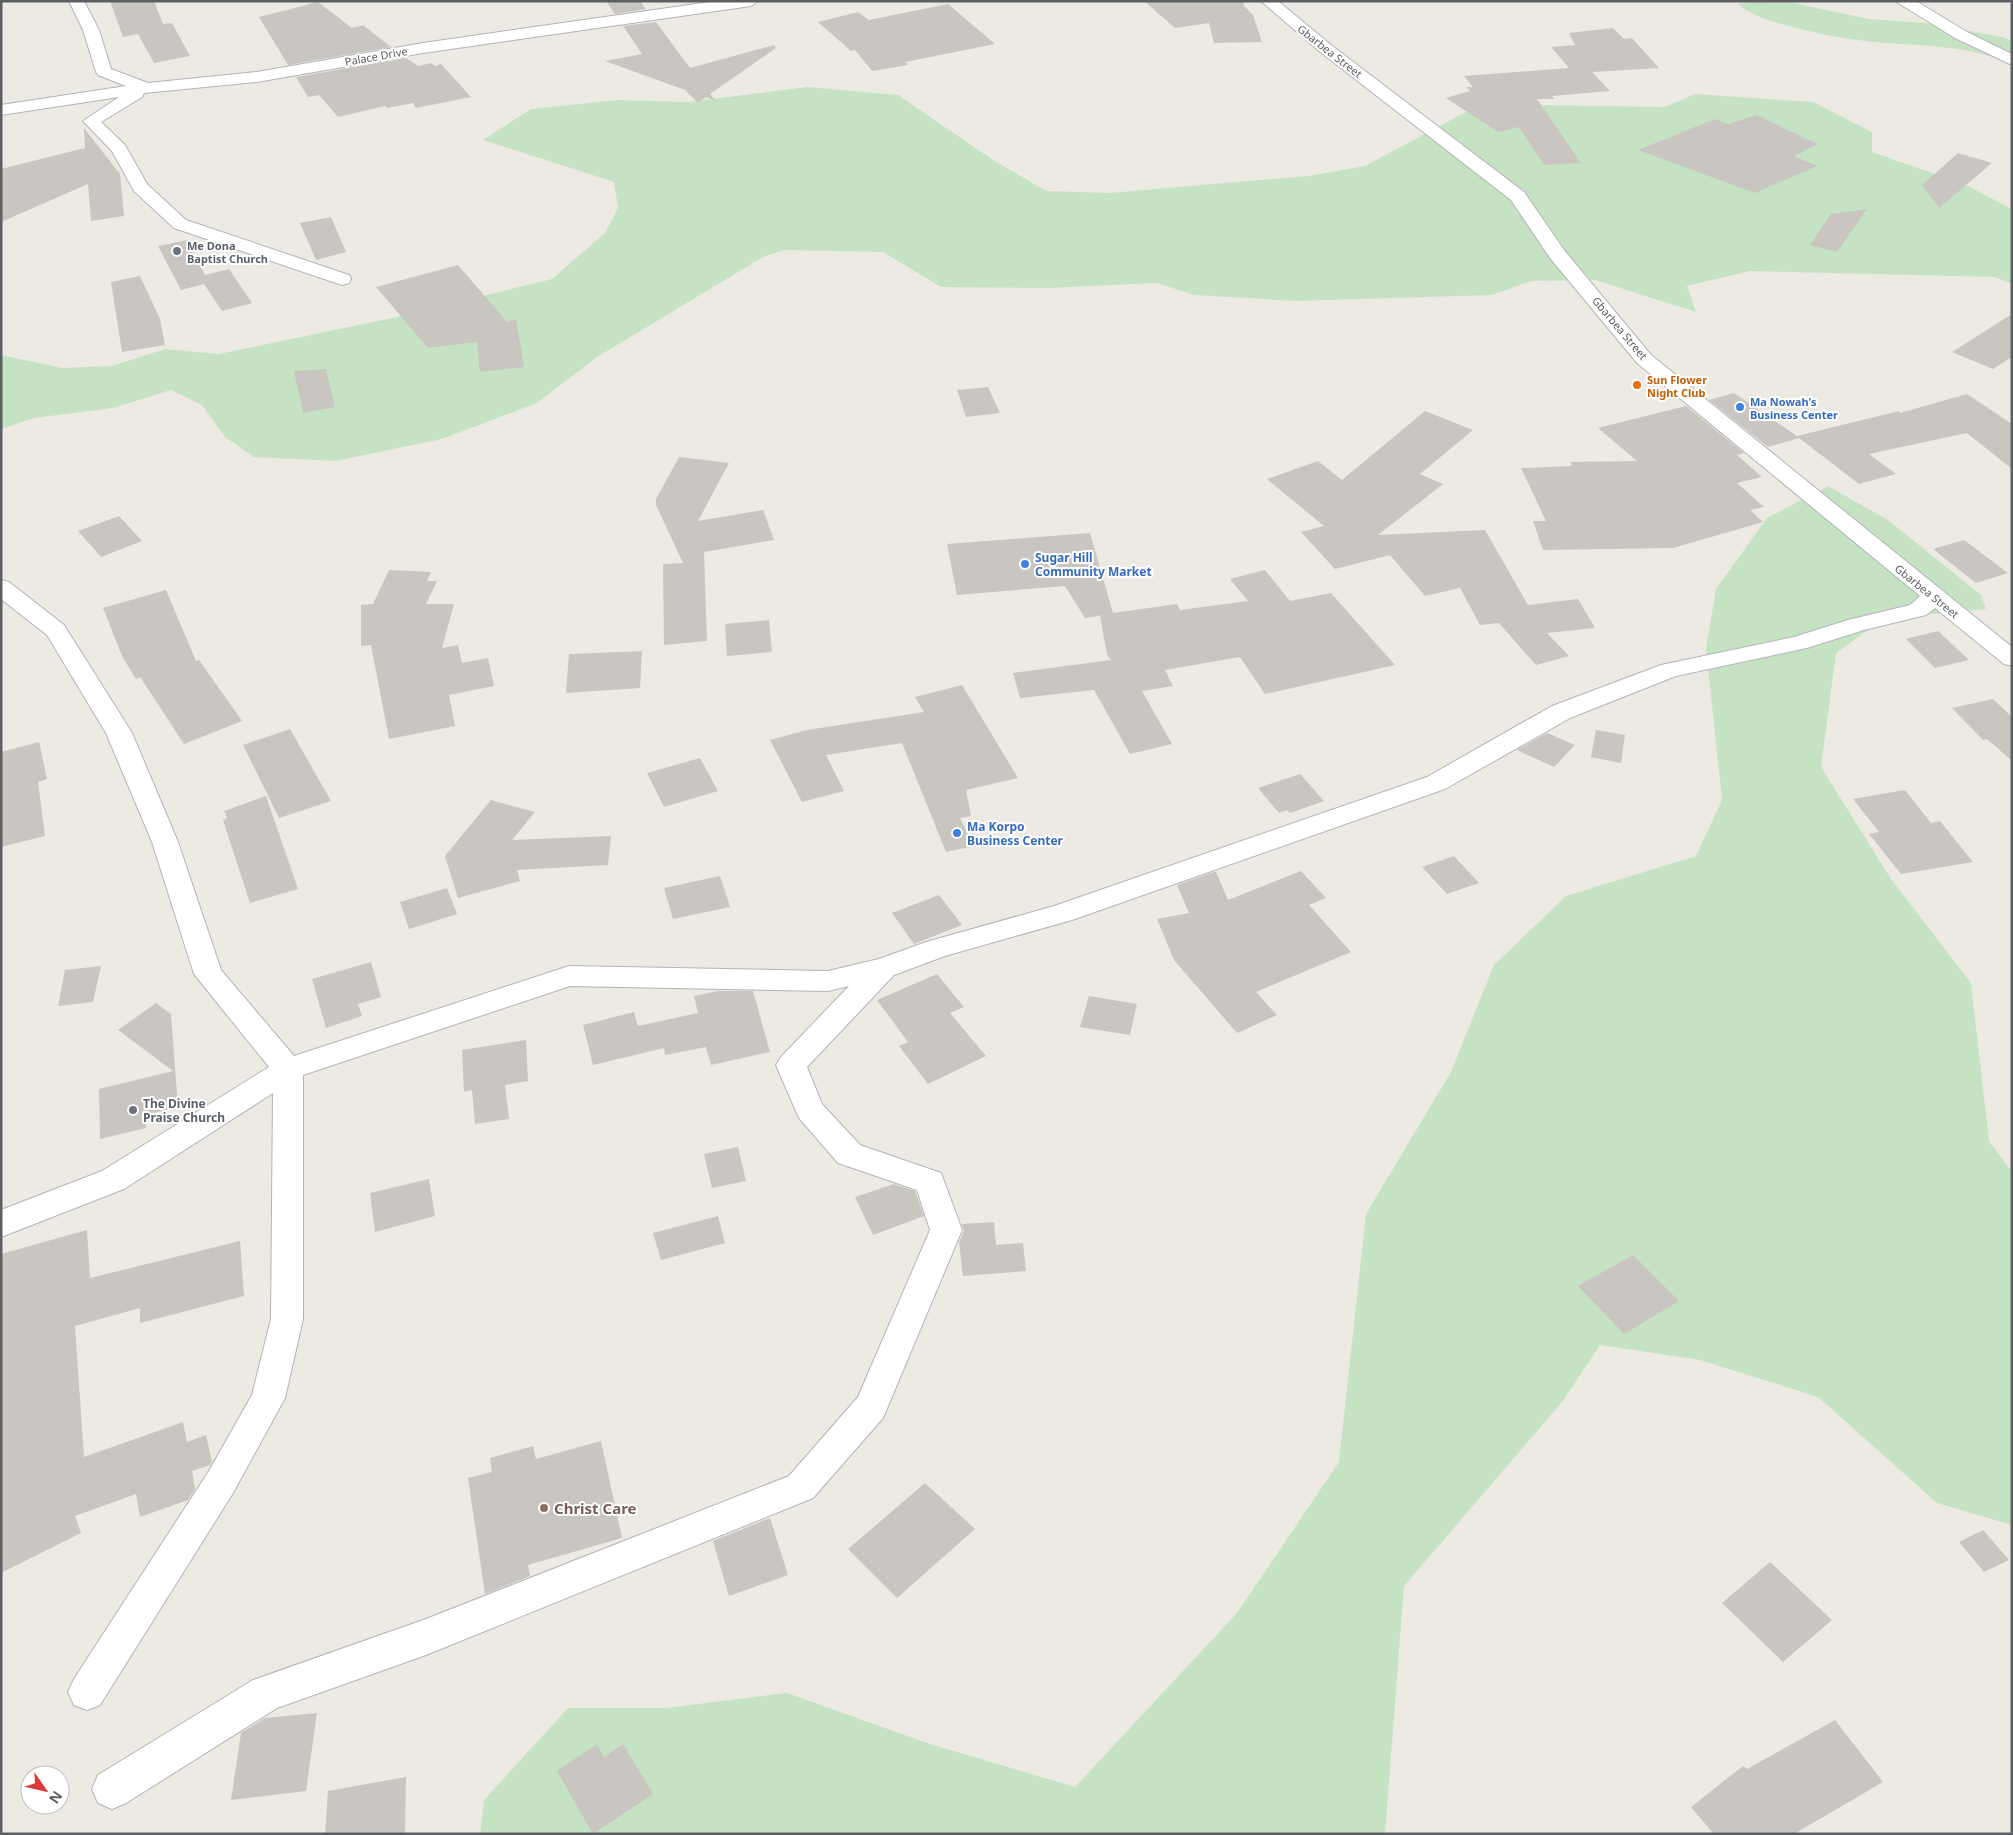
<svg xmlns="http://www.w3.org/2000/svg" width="2013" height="1835" viewBox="0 0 2013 1835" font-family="'Noto Sans',sans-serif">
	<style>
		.green { fill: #c5e3c2 }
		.building { fill: #c9c5c0 }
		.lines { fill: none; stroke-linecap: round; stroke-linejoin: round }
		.minor-casing { stroke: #b1b4b8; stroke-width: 2 }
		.minor { fill: #fff; fill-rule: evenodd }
		.worship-dot { fill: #6b7280; stroke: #fff; stroke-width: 2 }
		.food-dot { fill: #e8710a; stroke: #fff; stroke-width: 2 }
		.shop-dot { fill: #3f7fe0; stroke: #fff; stroke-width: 2 }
		.education-dot { fill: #8d6e63; stroke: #fff; stroke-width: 2 }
		.labels { text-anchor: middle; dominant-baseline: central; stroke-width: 4; stroke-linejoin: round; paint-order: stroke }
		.far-street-label { font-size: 11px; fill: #5c6063; stroke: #fff }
		.far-worship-label { font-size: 11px; font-weight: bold; fill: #5b616d; stroke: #fff; text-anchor: start }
		.far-food-label { font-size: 11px; font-weight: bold; fill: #c56008; stroke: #fff; text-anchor: start }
		.far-shop-label { font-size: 11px; font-weight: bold; fill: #366cbe; stroke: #fff; text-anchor: start }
		.shop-label { font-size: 12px; font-weight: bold; fill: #366cbe; stroke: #fff; text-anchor: start }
		.worship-label { font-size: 12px; font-weight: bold; fill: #5b616d; stroke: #fff; text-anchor: start }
		.near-education-label { font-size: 15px; font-weight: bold; fill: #785e54; stroke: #fff; text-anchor: start }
	</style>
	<rect width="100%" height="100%" fill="#edeae4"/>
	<path class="green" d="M1752,1L1793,3L1869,19L1926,23L2002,37L2012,41V64C1971,46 1928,46 1884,43C1852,40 1820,35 1790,26C1770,21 1754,17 1738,4Z
		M807,87L898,95L993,160L1046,191L1109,193L1308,176L1365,166L1466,112L1541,105L1665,107L1695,94L1813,102L1872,132V152L1964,184L2012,209V284L1995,277L1750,271L1687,286L1696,312L1595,280L1531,281L1492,295L1296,301L1194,295L1157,283L1048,288L941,287L883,252L784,250L763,257L597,357L537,403L442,439L335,461L254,457L225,437L202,405L171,390L113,408L34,418L1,429V355L62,368L112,366L165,349L219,354L402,316L552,279L605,233L618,208L614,182L483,140L531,109L617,100L688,102Z
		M1828,486L1888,520L1981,595L1986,609L1883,619L1836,653L1821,767L1891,879L1971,983L1989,1141L2012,1172V1525L1937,1503L1818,1397L1700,1360L1600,1345L1562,1402L1404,1586L1385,1834H480L484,1800L568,1708H666L787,1693L930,1744L1075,1787L1237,1613L1339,1462L1366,1214L1451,1072L1494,965L1566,896L1696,856L1722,800L1706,649L1716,589L1767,518Z"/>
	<path class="building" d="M110,1H154L163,24L172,23L190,56L154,63L138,34L123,37Z
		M606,1H640L646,9L615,14Z
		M1144,1H1243L1244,6L1253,15L1262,42L1214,43L1209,23L1175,28Z
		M318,2L352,28L363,25L391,47L288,65L259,17Z
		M948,4L995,44L905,62L908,65L872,71L855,50L851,51L818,22L858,12L869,20Z
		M656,22L690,68L774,45L776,48L710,94L716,101L706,97L698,103L685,90L605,61L642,54L623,26Z
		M1613,28L1624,39L1632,38L1659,68L1592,72L1610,91L1552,96L1554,99H1537L1581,163L1544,165L1519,127L1498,132L1446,98L1470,91L1467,87H1473L1464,76L1569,68L1551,47L1575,45L1569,33Z
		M406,58L418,66L432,63L435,66L441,64L471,97L416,108L413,103L387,108L385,106L338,117L319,95L308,97L296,77Z
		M1757,115L1817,144L1794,156L1817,166L1755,193L1638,150L1715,119L1728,124Z
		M84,128L120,174L124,216L91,221L88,184L1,222V169L85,148Z
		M1958,153L1992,163L1939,208L1922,185Z
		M1867,209L1837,252L1810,245L1831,214Z
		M331,217L346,252L316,260L300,223Z
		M187,240L205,275L229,269L252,303L222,311L204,284L181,290L158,246Z
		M458,265L507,322L516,319L524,367L480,372L477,342L428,348L376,287Z
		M140,276L160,319L165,345L122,352L111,282Z
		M2012,314V357L1993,369L1952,352Z
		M326,369L335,407L303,413L294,371Z
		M988,387L1000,413L966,417L957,390Z
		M1734,393L1797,436L1899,411L1900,413L1967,394L2012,424V469L1967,433L1869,454L1896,474L1859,484L1799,438L1768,447L1709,400Z
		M1686,406L1744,453L1737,455L1762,477L1737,483L1764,507L1750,510L1763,522L1673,548L1543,550L1533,521H1546L1521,468L1572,466L1570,462L1637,461L1598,428Z
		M1425,411L1473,430L1420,474L1443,484L1378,535L1485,530L1528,605L1578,599L1595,628L1547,633L1569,656L1536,665L1499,623L1480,625L1460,588L1425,596L1390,555L1335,569L1301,532L1324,526L1267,479L1318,461L1342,480Z
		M679,457L729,463L698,521L763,510L774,540L704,552L707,641L664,645L663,564L683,563L656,505V499Z
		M119,516L142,541L101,557L78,531Z
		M1090,533L1113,613L1177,604L1180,610L1248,601L1230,579L1265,570L1290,601L1331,593L1395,665L1265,694L1240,657L1165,670L1173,686L1142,691L1172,744L1130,754L1094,690L1020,698L1013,673L1111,660L1107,654L1100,616L1104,615L1085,618L1065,586L957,595L947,544Z
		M1964,540L2008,573L1976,583L1933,549Z
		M389,570L431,572L427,581H437L426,604H454L442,648L458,645L462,663L488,658L494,686L449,695L455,726L389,739L371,645L361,646V605L373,604Z
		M166,590L196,661L199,660L242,721L184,744L140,677L136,679L122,656L103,608Z
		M769,620L772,652L727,656L725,624Z
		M1938,631L1969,660L1935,668L1906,639Z
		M642,651L640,688L566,693L569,654Z
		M962,685L1018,778L966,790L971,816L960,818L974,846L946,852L902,743L826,755L844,791L802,802L770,740L807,730L924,712L915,697Z
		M1993,699L2012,717V761L1987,739L1983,740L1952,708Z
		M290,729L331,801L279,818L243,745Z
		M1596,730L1625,735L1621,763L1591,757Z
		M1547,733L1575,745L1554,767L1517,750Z
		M39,742L47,779L38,782L45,836L1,847V752Z
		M700,758L718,791L664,807L647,773Z
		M1300,774L1324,801L1290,813L1287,810L1279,813L1258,788Z
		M1905,790L1931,823L1940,821L1973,862L1901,874L1869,834L1879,832L1853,799Z
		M266,796L298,889L250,903L223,820L227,818L224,811Z
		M491,800L535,812L512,840L611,836L608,865L517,870L520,881L458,898L445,856Z
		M1454,856L1479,883L1447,894L1422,867Z
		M1301,871L1326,898L1309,905L1351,952L1256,992L1277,1015L1237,1033L1174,960L1157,919L1189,913L1177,885L1214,872H1216L1228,900Z
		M720,876L730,907L673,919L664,888Z
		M447,888L457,914L409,929L400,902Z
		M939,895L962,925L914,944L892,913Z
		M371,962L381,997L358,1004L362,1016L326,1028L312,979Z
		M101,966L93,1002L58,1006L65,970Z
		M937,974L964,1007L950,1013L986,1056L928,1084L899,1046L908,1042L877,1000Z
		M718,991H753L770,1052L711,1065L706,1047L665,1055L664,1048L593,1065L583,1025L634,1012L638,1026L698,1013L694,996Z
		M1089,996L1137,1004L1130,1035L1080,1027Z
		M156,1003L171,1014L178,1107L145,1115L146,1128L100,1139L99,1089L173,1071L118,1030Z
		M526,1040L528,1081L505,1085L509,1119L475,1124L472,1090L464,1092L462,1050Z
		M738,1147L746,1181L712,1188L704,1154Z
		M429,1179L435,1216L375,1232L370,1193Z
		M894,1184L915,1191L924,1216L873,1235L855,1197Z
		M718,1216L725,1243L661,1260L653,1233Z
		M994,1222L996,1245L1023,1243L1026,1271L963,1276L959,1242L964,1231L962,1224Z
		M87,1230L90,1278L240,1241L244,1296L140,1323V1308L75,1326L84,1457L183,1422L187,1442L206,1435L212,1462L210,1465L192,1471L195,1489L188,1500L140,1517L136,1494L75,1516L81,1533L1,1573V1254Z
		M1633,1255L1679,1301L1624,1334L1578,1286Z
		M601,1441L622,1538L528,1565L530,1576L485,1594L468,1478L492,1472L490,1458L533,1446L536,1459Z
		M925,1483L975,1529L897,1598L848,1549Z
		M770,1518L788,1575L729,1596L713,1541Z
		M1983,1530L2009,1560L1984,1572L1959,1542Z
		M1770,1562L1832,1620L1783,1662L1722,1603Z
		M317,1713L306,1791L231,1800L241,1733L265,1718Z
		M1835,1720L1883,1782L1794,1834H1714L1691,1807L1743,1766L1747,1769Z
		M597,1744L604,1757L623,1744L653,1794L593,1834L557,1771Z
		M406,1777L405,1834H325L328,1791Z"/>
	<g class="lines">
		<g class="minor-casing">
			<path id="minor" d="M69,1H84L99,30L111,69L148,83L257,72L423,43L717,1H758L751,6L423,53L257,82L144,93L142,97L101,122L125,145L147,184L186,220L349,275L351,279L349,283L342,285L174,228L134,191L112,151L83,121L119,97L1,115V105L126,86L98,75L96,72L83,30Z
				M1261,1H1278L1331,45L1524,192L1564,250L1651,355L2012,647V666L2004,664L1935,608L1926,615L1864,630L1807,648L1676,676L1570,718L1445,789L1072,920L945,956L894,975L807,1067L822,1104L860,1145L941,1173L962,1230L883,1418L813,1498L426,1655L277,1708L126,1803L112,1809L98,1803L92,1789L98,1775L253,1680L426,1619L789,1476L858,1397L930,1230L917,1190L838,1163L799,1118L776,1065L781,1057L849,986L828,991L570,986L303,1075V1319L285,1398L233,1493L100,1705L87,1710L74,1705L68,1692L74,1679L209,1471L252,1395L271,1319L273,1093L124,1189L1,1237V1210L102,1171L269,1067L194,974L152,842L106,733L47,635L1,599V580L9,582L64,625L132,733L178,842L221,970L294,1056L569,966L828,971L879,959L926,942L1054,906L1427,777L1552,706L1661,665L1794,637L1848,620L1910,605L1920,596L1637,363L1550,258L1511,200L1319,51Z
				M1895,1H1916L1921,4L1967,32L2012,54V65L1955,38Z"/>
		</g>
		<use href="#minor" class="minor"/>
	</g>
	<g class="worship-dot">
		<circle cx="177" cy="251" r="5"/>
		<circle cx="133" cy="1110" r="5"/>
	</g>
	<circle class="food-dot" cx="1637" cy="385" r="5"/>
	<g class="shop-dot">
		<circle cx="1740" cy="407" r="5"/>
		<circle cx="1025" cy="564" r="5"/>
		<circle cx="957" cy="833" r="5"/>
	</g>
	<circle class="education-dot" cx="544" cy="1508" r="5"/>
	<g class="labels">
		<g class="far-street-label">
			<text transform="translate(1330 51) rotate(38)">Gbarbea Street</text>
			<text transform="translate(376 56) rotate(-10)">Palace Drive</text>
			<text transform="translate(1620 328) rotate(50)">Gbarbea Street</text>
			<text transform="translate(1927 591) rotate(39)">Gbarbea Street</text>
		</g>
		<g class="far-worship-label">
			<text x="187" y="245">Me Dona<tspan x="187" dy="13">Baptist Church</tspan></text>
		</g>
		<g class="far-food-label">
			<text x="1647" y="379">Sun Flower<tspan x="1647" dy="13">Night Club</tspan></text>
		</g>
		<g class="far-shop-label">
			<text x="1750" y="401">Ma Nowah's<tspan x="1750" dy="13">Business Center</tspan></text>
		</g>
		<g class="shop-label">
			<text x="1035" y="557">Sugar Hill<tspan x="1035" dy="14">Community Market</tspan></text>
			<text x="967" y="826">Ma Korpo<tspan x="967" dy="14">Business Center</tspan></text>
		</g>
		<g class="worship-label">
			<text x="143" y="1103">The Divine<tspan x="143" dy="14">Praise Church</tspan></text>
		</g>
		<g class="near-education-label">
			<text x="554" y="1508">Christ Care</text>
		</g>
	</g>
	<rect width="2013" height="1835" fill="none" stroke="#5c6063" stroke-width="5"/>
	<g transform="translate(45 1790) rotate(124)"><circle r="24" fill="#ffffff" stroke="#bebfc1"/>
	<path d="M0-4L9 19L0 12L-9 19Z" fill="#dd3a3c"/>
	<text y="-8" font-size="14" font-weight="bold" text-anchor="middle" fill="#5c6063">N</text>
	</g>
</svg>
